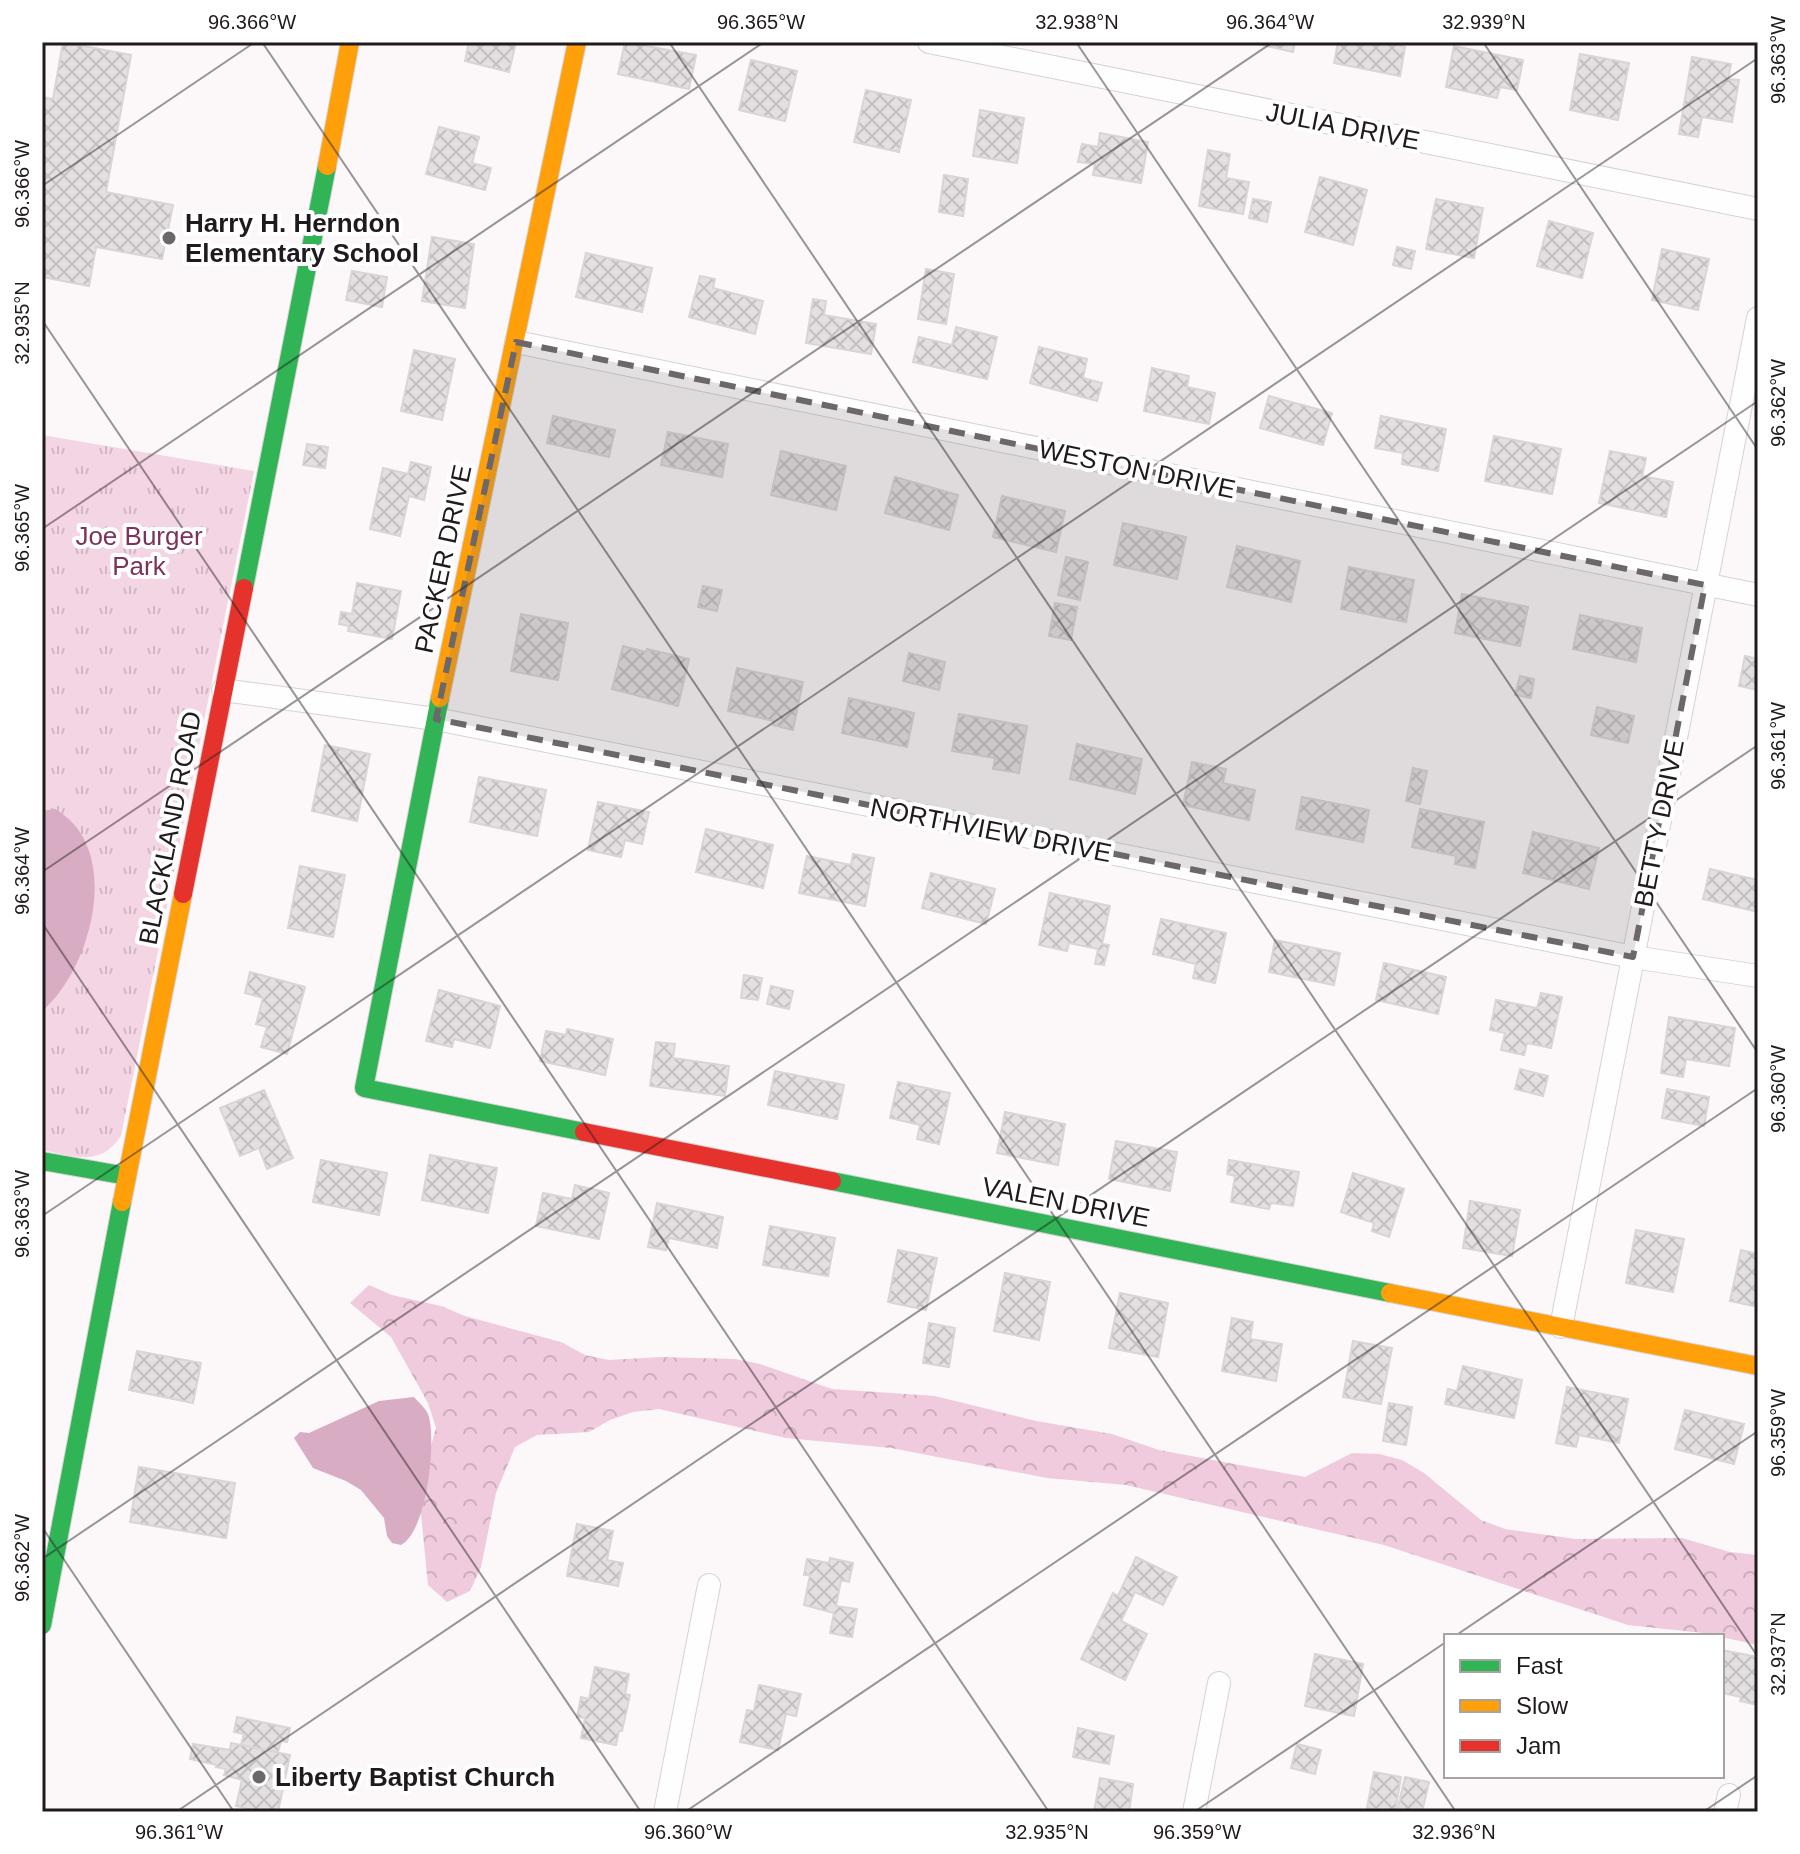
<svg xmlns="http://www.w3.org/2000/svg" width="1800" height="1854" viewBox="0 0 1800 1854" font-family="Helvetica,sans-serif">
	<style>
		.forest { fill: url(#forest-crowns) }
		.park { fill: url(#park-tufts) }
		.water { fill: #d8acc2 }
		.building { fill: url(#building-cross-hatch); stroke: #d9d4d6; stroke-width: 2 }
		.lines { fill: none; stroke-linecap: round; stroke-linejoin: round }
		.street-casing { stroke: #d7d2d4; stroke-width: 24 }
		.fast-casing { stroke: #d7d2d4; stroke-width: 20 }
		.slow-casing { stroke: #d7d2d4; stroke-width: 20 }
		.jam-casing { stroke: #d7d2d4; stroke-width: 20 }
		.street { stroke: #fffefe; stroke-width: 22 }
		.fast { stroke: #30b455; stroke-width: 18 }
		.slow { stroke: #ff9f0a; stroke-width: 18 }
		.jam { stroke: #e5322d; stroke-width: 18 }
		.marked { fill: #6c6769; fill-opacity: 0.2; stroke: #6c6769; stroke-width: 6; stroke-dasharray: 16 10; stroke-linejoin: round }
		.ticks { fill: none; stroke: #1f1a1c; stroke-width: 2; stroke-opacity: 0.45 }
		.poi-dot { fill: #6c6769; stroke: #fff; stroke-width: 3 }
		.labels { text-anchor: middle; dominant-baseline: central; stroke-width: 8; stroke-linejoin: round; paint-order: stroke }
		.street-label { font-size: 26px; fill: #1f1a1c; stroke: #fff }
		.poi-label { font-size: 26px; font-weight: bold; fill: #1f1a1c; stroke: #fff; text-anchor: start }
		.park-label { font-size: 26px; fill: #7b325b; stroke: #fff }
		.neatline { fill: none; stroke: #1f1a1c; stroke-width: 3 }
		.ticks-label { font-size: 20px; text-anchor: middle; fill: #1f1a1c }
	</style>
	<defs>
		<pattern id="forest-crowns" width="20" height="18" patternUnits="userSpaceOnUse" patternTransform="scale(2)"><rect width="20" height="18" fill="#efcbdd"/><path d="M2 6a3 3 0 1 1 6 0M12 15a3 3 0 1 1 6 0" fill="none" stroke="#ccaebd"/></pattern>
		<pattern id="park-tufts" width="24" height="20" patternUnits="userSpaceOnUse" patternTransform="scale(2)"><rect width="24" height="20" fill="#f4d5e4"/><path d="M3 7l-1-3M5 7V3M7 7l1-3M15 17l-1-3M17 17v-4M19 17l1-3" fill="none" stroke="#d1b6c3"/></pattern>
		<pattern id="building-cross-hatch" width="8" height="8" patternUnits="userSpaceOnUse" patternTransform="scale(2)"><rect width="8" height="8" fill="#e4e0e2"/><path d="M0 0l8 8M0 8l8-8" fill="none" stroke="#c3c0c1"/></pattern>
	</defs>
	<rect width="100%" height="100%" fill="#fcf7f9"/>
	<path class="forest" d="M369,1285L392,1295L441,1306L465,1316L561,1342L585,1355L609,1360L660,1357L735,1359L760,1364L832,1389L935,1396L1036,1421L1112,1434L1159,1450L1305,1477L1352,1453L1379,1454L1402,1460L1424,1473L1481,1520L1505,1529L1576,1539L1682,1538L1730,1552L1758,1555V1645L1703,1633L1628,1625L1384,1545L1126,1485L1047,1478L891,1448L786,1438L659,1409L633,1412L610,1420L589,1432L537,1435L515,1447L496,1493L481,1567L470,1591L447,1602L428,1585L420,1504L422,1478L436,1428L428,1403L391,1337L350,1303Z"/>
	<path class="park" d="M42,435L254,471L121,1136C99,1168 75,1156 42,1150Z"/>
	<path class="water" d="M55,809C124,848 92,969 42,1011V811Z
		M414,1397C419,1403 427,1409 429,1417C436,1444 427,1531 401,1545L392,1543L387,1536L384,1518L361,1490L346,1481L313,1468L294,1438L300,1432L309,1433L379,1401Z"/>
	<path class="building" d="M63,42L131,55L106,192L173,205L162,259L96,247L89,286L42,277V97L53,99Z
		M469,42H516L509,72L465,61Z
		M625,42L696,55L689,89L618,74Z
		M1250,42H1295L1293,52Z
		M1338,42H1389L1405,47L1400,76L1334,63Z
		M1454,46L1523,60L1517,90L1500,87L1497,98L1446,87Z
		M1580,54L1629,63L1618,120L1570,110Z
		M1692,57L1731,64L1728,79L1739,80L1732,122L1702,117L1698,137L1679,134Z
		M751,60L797,71L785,121L739,110Z
		M866,90L911,100L899,152L854,142Z
		M980,110L1024,118L1017,163L973,156Z
		M439,127L479,137L472,163L491,168L485,190L426,174Z
		M1100,133L1148,142L1141,183L1093,175L1095,164L1078,162L1082,144L1098,147Z
		M1208,150L1230,154L1226,178L1249,182L1243,214L1199,206Z
		M944,175L968,179L963,216L939,212Z
		M1320,177L1367,190L1353,245L1305,232Z
		M1253,199L1271,202L1267,222L1249,218Z
		M1436,199L1483,208L1474,258L1426,249Z
		M1549,221L1593,233L1582,278L1537,266Z
		M432,237L474,244L465,308L422,301Z
		M1397,247L1415,251L1411,269L1393,265Z
		M1662,249L1709,259L1698,310L1652,300Z
		M586,253L652,268L642,312L576,297Z
		M926,269L954,274L946,324L918,319Z
		M352,271L387,277L382,307L346,300Z
		M700,276L715,279L713,288L763,301L755,334L689,317Z
		M813,299L826,301L824,315L876,324L871,354L806,343Z
		M956,327L997,337L987,379L913,362L919,337L952,345Z
		M1039,347L1087,359L1083,378L1102,383L1097,401L1030,383Z
		M414,350L455,359L442,420L401,411Z
		M1152,368L1189,376L1187,387L1215,393L1209,424L1144,411Z
		M1269,396L1332,413L1323,445L1260,428Z
		M553,416L615,430L609,457L547,443Z
		M1381,416L1446,429L1438,471L1402,464L1403,453L1375,448Z
		M668,432L728,444L722,477L661,465Z
		M1494,436L1561,449L1552,494L1485,481Z
		M307,444L328,447L325,468L303,465Z
		M781,451L846,466L836,510L771,495Z
		M1610,451L1646,458L1642,476L1673,482L1666,517L1599,503Z
		M411,462L431,467L424,500L409,496L400,536L370,529L383,468L408,474Z
		M895,477L958,495L949,530L885,513Z
		M1002,496L1065,511L1056,552L993,537Z
		M1123,523L1186,537L1177,579L1114,565Z
		M1237,546L1300,561L1291,602L1227,587Z
		M1066,557L1088,562L1080,600L1058,595Z
		M1349,567L1414,580L1406,622L1341,609Z
		M357,583L401,591L392,639L348,631L349,626L339,624L341,612L352,614Z
		M703,586L722,590L717,611L698,607Z
		M1462,594L1528,607L1520,646L1455,633Z
		M1055,603L1077,607L1071,640L1049,636Z
		M521,614L568,623L558,680L511,671Z
		M1580,615L1642,628L1636,662L1573,649Z
		M623,646L646,652L647,649L689,659L678,706L612,689Z
		M909,653L945,662L939,690L903,681Z
		M1745,656L1758,659V690L1739,686Z
		M737,668L803,682L793,730L773,725L774,721L728,711Z
		M1520,676L1534,679L1531,698L1515,695Z
		M849,698L914,713L907,747L842,733Z
		M1597,707L1634,716L1628,743L1591,735Z
		M959,714L1027,726L1019,773L993,769L995,758L952,751Z
		M1077,744L1142,759L1135,794L1070,779Z
		M325,745L370,754L357,821L312,811Z
		M1192,762L1226,769L1223,783L1255,790L1249,820L1183,805Z
		M1413,768L1427,771L1420,804L1406,801Z
		M479,777L546,790L537,836L470,822Z
		M1302,797L1369,810L1363,842L1296,829Z
		M598,802L649,812L642,844L625,840L621,857L588,850Z
		M1420,809L1484,822L1475,868L1455,864L1456,856L1412,847Z
		M706,829L773,845L763,888L696,872Z
		M1533,832L1599,848L1589,889L1523,873Z
		M853,854L874,858L865,906L799,893L807,856L851,865Z
		M300,866L345,875L333,937L288,928Z
		M1710,869L1758,880V912L1703,899Z
		M931,873L995,889L986,924L922,908Z
		M1050,893L1110,906L1102,944L1109,945L1104,965L1095,964L1098,949L1069,943L1067,951L1039,945Z
		M1161,919L1226,933L1215,983L1193,978L1196,964L1153,954Z
		M1275,940L1340,953L1334,985L1269,972Z
		M1384,963L1446,977L1438,1014L1376,1000Z
		M250,972L305,987L287,1054L261,1047L267,1027L256,1024L263,998L245,993Z
		M744,975L762,978L758,1000L741,998Z
		M771,986L793,991L789,1009L767,1004Z
		M439,990L500,1006L490,1048L454,1039L452,1047L426,1041Z
		M1541,993L1562,997L1551,1048L1527,1043L1524,1055L1501,1050L1505,1033L1490,1030L1496,1000L1537,1008Z
		M1669,1017L1735,1028L1729,1066L1686,1059L1683,1077L1661,1073Z
		M567,1029L613,1039L605,1075L540,1061L546,1031L566,1035Z
		M656,1042L675,1044L673,1058L729,1066L725,1096L650,1086Z
		M1520,1069L1548,1076L1543,1096L1515,1089Z
		M775,1071L844,1085L837,1119L768,1105Z
		M898,1082L950,1093L939,1144L917,1139L920,1125L890,1118Z
		M1667,1089L1709,1097L1704,1126L1662,1118Z
		M264,1090L293,1158L267,1169L259,1148L240,1156L220,1108Z
		M1005,1112L1065,1124L1058,1165L997,1153Z
		M1116,1141L1177,1152L1170,1191L1109,1179Z
		M430,1155L497,1168L488,1213L422,1200Z
		M321,1160L387,1173L379,1215L313,1202Z
		M1229,1160L1299,1172L1293,1206L1271,1203L1269,1209L1231,1202L1235,1176L1227,1174Z
		M1353,1173L1404,1189L1389,1237L1372,1231L1374,1223L1341,1212Z
		M575,1185L609,1193L599,1239L536,1226L543,1193L572,1199Z
		M1470,1201L1520,1210L1512,1256L1463,1248Z
		M657,1203L723,1217L717,1248L669,1238L666,1250L648,1247Z
		M770,1226L835,1238L828,1276L763,1265Z
		M1636,1230L1684,1239L1673,1292L1626,1283Z
		M898,1250L937,1258L926,1310L888,1302Z
		M1741,1250L1758,1254V1307L1730,1301Z
		M1005,1273L1050,1282L1039,1340L994,1331Z
		M1120,1293L1168,1303L1158,1357L1109,1348Z
		M1232,1318L1253,1322L1250,1339L1282,1344L1276,1381L1222,1371Z
		M929,1323L955,1328L949,1367L923,1363Z
		M1353,1341L1392,1348L1381,1404L1343,1397Z
		M137,1351L201,1363L193,1403L129,1390Z
		M1463,1366L1522,1380L1514,1418L1445,1404L1448,1389L1457,1391Z
		M1567,1387L1628,1399L1619,1443L1579,1435L1576,1447L1556,1443Z
		M1389,1403L1412,1407L1406,1445L1383,1441Z
		M1685,1410L1744,1424L1734,1464L1675,1449Z
		M139,1467L235,1483L226,1538L130,1522Z
		M577,1524L613,1531L607,1560L623,1563L618,1586L567,1576Z
		M1136,1557L1177,1577L1163,1605L1135,1592L1121,1621L1147,1634L1125,1680L1081,1659L1113,1593L1118,1596Z
		M830,1558L853,1563L849,1582L841,1580L836,1606L857,1609L852,1637L830,1633L834,1613L804,1605L810,1575H804L807,1559L829,1563Z
		M1722,1650L1758,1657V1705L1740,1701L1741,1697L1722,1693Z
		M1315,1654L1363,1664L1354,1716L1305,1706Z
		M595,1667L629,1674L625,1694L630,1695L622,1731H619L616,1745L581,1738L585,1718L577,1717L581,1697L589,1699Z
		M759,1685L801,1694L796,1716L786,1714L778,1750L740,1742L747,1710L754,1711Z
		M237,1717L290,1728L287,1742L281,1741L278,1752L241,1745L244,1734L234,1732Z
		M1078,1728L1114,1736L1109,1764L1073,1757Z
		M231,1743L290,1755L278,1812H263L236,1806L242,1780L224,1775L226,1769L216,1767L217,1765L190,1759L193,1744L230,1750Z
		M1297,1744L1321,1750L1315,1774L1291,1768Z
		M1374,1772L1401,1777L1395,1812L1367,1808Z
		M1405,1777L1429,1782L1422,1812H1397Z
		M1100,1778L1133,1784L1129,1812H1094Z"/>
	<g class="lines">
		<g class="street-casing">
			<path id="street" d="M929,42L1758,209
				M516,342L1758,595
				M223,690L436,719L1633,957L1758,976
				M1561,1327L1758,318
				M665,1812L709,1585
				M1194,1812L1219,1683
				M1725,1812L1729,1795"/>
		</g>
		<g class="fast-casing">
			<path id="fast" d="M244,588L327,166
				M440,698L364,1088L584,1132
				M42,1161L127,1176
				M832,1181L1390,1293
				M42,1625L122,1202"/>
		</g>
		<g class="slow-casing">
			<path id="slow" d="M327,166L350,42
				M440,698L577,42
				M122,1202L183,894
				M1390,1293L1758,1366"/>
		</g>
		<g class="jam-casing">
			<path id="jam" d="M183,894L244,588
				M584,1132L832,1181"/>
		</g>
		<use href="#street" class="street"/>
		<use href="#fast" class="fast"/>
		<use href="#slow" class="slow"/>
		<use href="#jam" class="jam"/>
	</g>
	<path class="marked" d="M516,342L1705,585L1633,957L436,719Z"/>
	<path class="ticks" d="M262,42L1456,1812M669,42L1758,1657M1076,42L1758,1053M1483,42L1758,450M42,186L255,42M42,320L1049,1812M42,529L764,42M42,872L1273,42M42,923L641,1812M42,1216L1758,58M42,1527L234,1812M42,1559L1758,401M1455,1636L1758,1431M176,1812L1758,745M685,1812L1758,1088M1194,1812L1446,1642M1703,1812L1758,1775"/>
	<g class="poi-dot">
		<circle cx="169" cy="238" r="8"/>
		<circle cx="259" cy="1777" r="8"/>
	</g>
	<g class="labels">
		<g class="street-label">
			<text transform="translate(1343 126) rotate(11)">JULIA DRIVE</text>
			<text transform="translate(1137 469) rotate(12)">WESTON DRIVE</text>
			<text transform="translate(443 559) rotate(-78)">PACKER DRIVE</text>
			<text transform="translate(1659 823) rotate(-79)">BETTY DRIVE</text>
			<text transform="translate(170 828) rotate(-79)">BLACKLAND ROAD</text>
			<text transform="translate(991 830) rotate(11)">NORTHVIEW DRIVE</text>
			<text transform="translate(1066 1202) rotate(11)">VALEN DRIVE</text>
		</g>
		<g class="poi-label">
			<text x="185" y="223">Harry H. Herndon<tspan x="185" dy="30">Elementary School</tspan></text>
			<text x="275" y="1777">Liberty Baptist Church</text>
		</g>
		<g class="park-label">
			<text x="139" y="536">Joe Burger<tspan x="139" dy="30">Park</tspan></text>
		</g>
	</g>
	<rect width="1800" height="1854" fill="none" stroke="#ffffff" stroke-width="88"/>
	<rect x="1444" y="1634" width="280" height="144" fill="#ffffff" stroke="#a5a3a4" stroke-width="2"/>
	<rect x="1460" y="1660" width="40" height="12" fill="#30b455" stroke="#a5a3a4" stroke-width="2"/>
	<text x="1516" y="1674" font-size="24" fill="#1f1a1c">Fast</text>
	<rect x="1460" y="1700" width="40" height="12" fill="#ff9f0a" stroke="#a5a3a4" stroke-width="2"/>
	<text x="1516" y="1714" font-size="24" fill="#1f1a1c">Slow</text>
	<rect x="1460" y="1740" width="40" height="12" fill="#e5322d" stroke="#a5a3a4" stroke-width="2"/>
	<text x="1516" y="1754" font-size="24" fill="#1f1a1c">Jam</text>
	<rect x="44" y="44" width="1712" height="1766" class="neatline"/>
	<g class="ticks-label">
		<text x="252" y="29">96.366°W</text>
		<text x="761" y="29">96.365°W</text>
		<text x="1077" y="29">32.938°N</text>
		<text x="1270" y="29">96.364°W</text>
		<text x="1484" y="29">32.939°N</text>
		<text transform="translate(1778 60) rotate(-90)" y="7">96.363°W</text>
		<text transform="translate(22 184) rotate(-90)" y="7">96.366°W</text>
		<text transform="translate(22 323) rotate(-90)" y="7">32.935°N</text>
		<text transform="translate(1778 403) rotate(-90)" y="7">96.362°W</text>
		<text transform="translate(22 528) rotate(-90)" y="7">96.365°W</text>
		<text transform="translate(1778 746) rotate(-90)" y="7">96.361°W</text>
		<text transform="translate(22 871) rotate(-90)" y="7">96.364°W</text>
		<text transform="translate(1778 1089) rotate(-90)" y="7">96.360°W</text>
		<text transform="translate(22 1214) rotate(-90)" y="7">96.363°W</text>
		<text transform="translate(1778 1433) rotate(-90)" y="7">96.359°W</text>
		<text transform="translate(22 1558) rotate(-90)" y="7">96.362°W</text>
		<text transform="translate(1778 1654) rotate(-90)" y="7">32.937°N</text>
		<text x="179" y="1839">96.361°W</text>
		<text x="688" y="1839">96.360°W</text>
		<text x="1047" y="1839">32.935°N</text>
		<text x="1197" y="1839">96.359°W</text>
		<text x="1454" y="1839">32.936°N</text>
	</g>
</svg>
